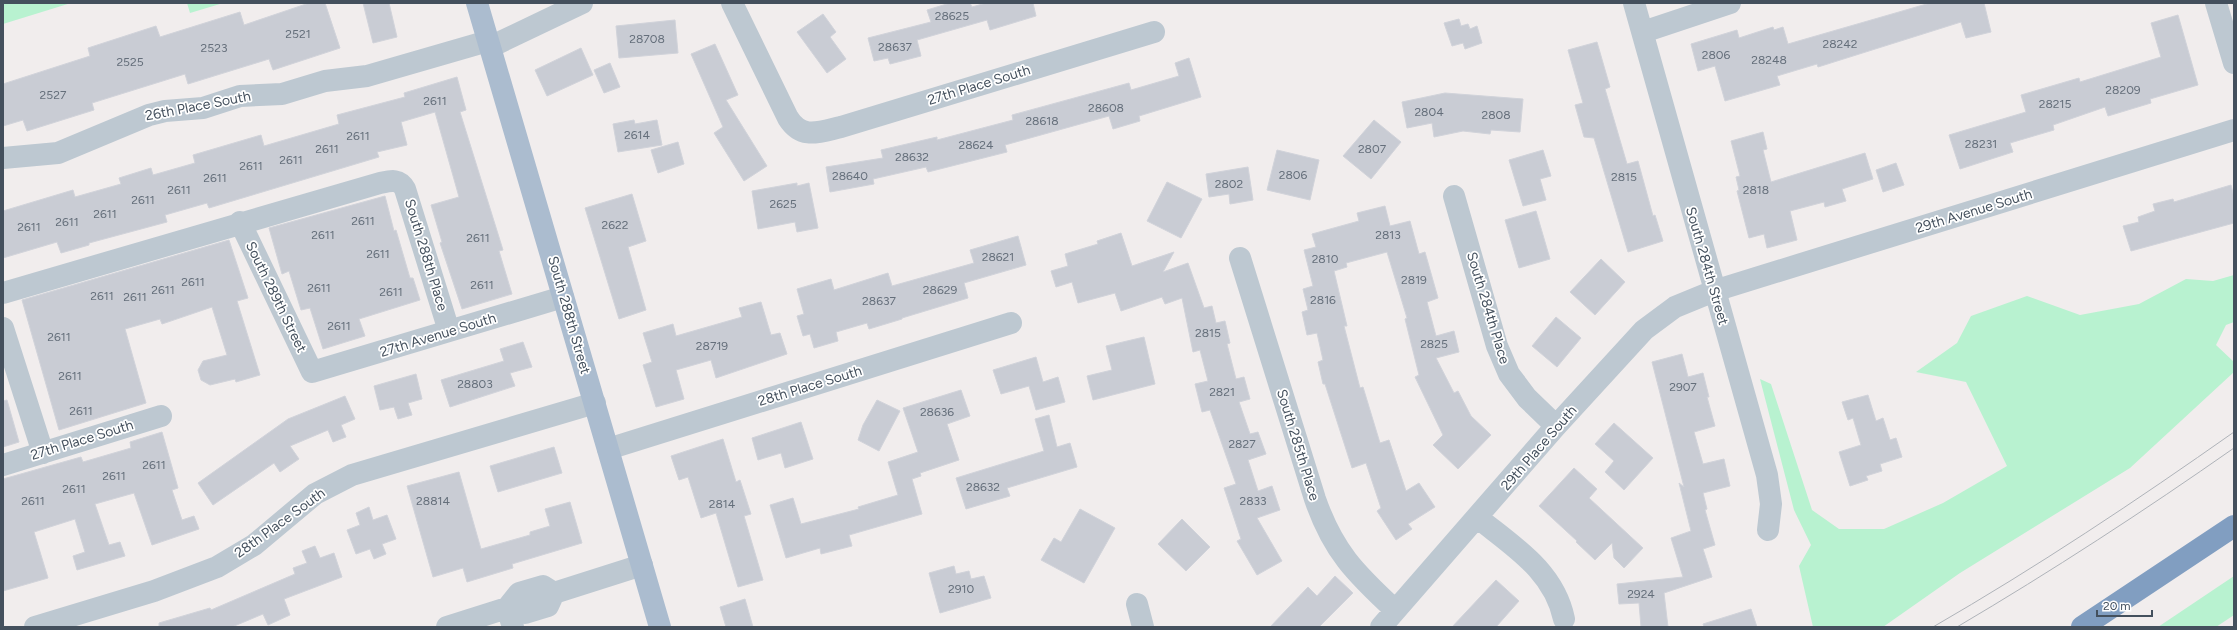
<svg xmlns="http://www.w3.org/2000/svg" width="2237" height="630" viewBox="0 0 2237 630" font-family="Figtree,sans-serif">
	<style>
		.green { fill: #b8f2d0 }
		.building { fill: #c9ccd4; stroke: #d1d3da }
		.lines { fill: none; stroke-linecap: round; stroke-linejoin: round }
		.minor { stroke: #bdc8d1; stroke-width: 22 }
		.major { stroke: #abbccf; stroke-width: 22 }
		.highway { stroke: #819ec1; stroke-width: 22 }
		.tram { stroke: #afb3b9; stroke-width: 1 }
		.labels { text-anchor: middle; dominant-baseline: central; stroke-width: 3.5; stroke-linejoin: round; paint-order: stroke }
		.number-label { font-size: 12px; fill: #656f7b }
		.street-label { font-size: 14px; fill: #44505d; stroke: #fff }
	</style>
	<rect width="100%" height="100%" fill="#f1eded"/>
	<path class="green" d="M3,3H71L3,24Z
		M187,3H219L220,4L190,13Z
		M2234,275V322L2226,325L2216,345L2234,362V372L2130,468L1960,573L1883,627H1813L1799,566L1811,545L1794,510L1760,379L1771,384L1812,510L1839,529H1884L1943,503L2007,466L1966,382L1916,372L1957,343L1971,316L2027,296L2080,315L2139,304L2186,279L2213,281Z
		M2234,576V615L2216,627H2158Z"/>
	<path class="building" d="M309,3H325L340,48L273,70L269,59L188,84L185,74L92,103L94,110L27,131L23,120L3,126V84L90,56L88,48L156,26L160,37L240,12L244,25Z
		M363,3H389L397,37L373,43Z
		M950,3H970L972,7L986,3H1033L1036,16L990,30L987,20L917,40L921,56L890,64L888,58L874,61L868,38L931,22L927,10Z
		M1930,3H1984L1991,32L1966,38L1961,22L1818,67L1817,64L1777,76L1780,85L1725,101L1715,66L1698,71L1691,44L1737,30L1739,38L1773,27L1774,30L1783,27L1788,44Z
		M823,14L836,32L830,37L846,59L827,73L797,32Z
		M2178,15L2198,85L2150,99L2151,103L2108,116L2105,107L2053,125L2054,130L2010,143L2013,152L1960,169L1949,135L2026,112L2021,95L2079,78L2080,82L2161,57L2151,23Z
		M1459,19L1461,26L1468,24L1470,29L1477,26L1482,43L1465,49L1463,43L1452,46L1444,23Z
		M675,20L678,53L619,58L616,26Z
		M1597,42L1610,87L1605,89L1627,164L1638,161L1653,216L1655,215L1663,241L1628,252L1594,138L1584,137L1575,105L1583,103L1568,50Z
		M715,44L738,95L726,100L767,166L744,181L714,133L723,127L691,54Z
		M581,48L593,75L547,96L535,70Z
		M1189,58L1201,97L1139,116L1140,121L1113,129L1109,116L1005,145L1007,152L928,172L926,167L873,179L874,184L830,192L826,167L883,158L881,150L937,137V140L1013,120L1012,115L1129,83L1131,90L1179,76L1175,63Z
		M610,63L620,87L604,93L594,70Z
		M457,77L466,110L460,112L503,250L499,251L512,294L462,309L440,243L442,242L431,205L459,197L435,112L401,122L407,145L377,152L379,157L209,208L207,203L165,215L167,222L89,243V245L61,253L57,242L3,258V211L73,190L75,197L121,184L119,178L151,168L153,175L195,163L193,155L261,135L264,146L339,124L337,115L405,97L404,93Z
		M1445,93L1523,99L1520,132L1491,130L1490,134L1463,131L1434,137L1432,123L1407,128L1402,102Z
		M634,120L635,124L657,120L662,145L618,152L613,124Z
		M1374,120L1401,142L1371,179L1343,156Z
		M1763,132L1767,149L1763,150L1771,182L1865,153L1873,179L1842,189L1846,201L1825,207L1824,202L1790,211L1797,240L1767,248L1764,234L1749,238L1737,191L1739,190L1736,177L1740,176L1731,141Z
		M678,142L684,164L658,173L651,150Z
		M1277,150L1319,160L1310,200L1267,190Z
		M1543,150L1551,176L1540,179L1546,200L1523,206L1509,160Z
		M1896,163L1904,185L1883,192L1876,170Z
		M1248,167L1253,200L1230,204L1229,194L1209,197L1206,174Z
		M1167,182L1202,199L1181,238L1147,221Z
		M797,183V186L809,183L818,228L797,232L795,222L758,229L752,191Z
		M2231,185L2234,197V223L2131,251L2123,226L2139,222L2138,217L2155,211L2153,204L2173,199L2174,202Z
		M632,194L646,241L628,247L646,310L619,319L585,208Z
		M385,196L394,231L396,230L410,278H413L420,300L359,319L365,336L323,349L310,308L301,310L289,271L282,274L269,228Z
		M1385,206L1390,226L1410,221L1419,254L1425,252L1438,298L1427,302L1436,336L1454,331L1459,352L1436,358L1454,393L1458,391L1471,416L1491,435L1458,469L1433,445L1443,435L1415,377L1419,375L1405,319L1407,318L1387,252L1346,263L1347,267L1334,271L1347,326H1344L1360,388L1363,387L1380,443L1389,440L1406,491L1419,483L1435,507L1408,524L1412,529L1396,540L1377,511L1381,508L1366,463L1352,468L1325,384H1323L1318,362L1323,360L1317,333L1307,335L1302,312L1308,310L1303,289L1313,286L1304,250L1316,247L1312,234L1359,221L1357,213Z
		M1536,211L1550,259L1519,268L1505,220Z
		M1121,233L1132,266L1174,252L1163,272L1188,263L1204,308L1212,306L1216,323L1225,321L1230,343L1227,344L1236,379L1244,377L1250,399L1239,402L1250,434L1258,432L1266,454L1248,460L1258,491L1272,486L1280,510L1257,518L1282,561L1257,575L1237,541L1241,539L1224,488L1236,484L1210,410L1202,412L1195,384L1208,381L1200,350L1193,352L1182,298L1165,304L1162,297L1121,311L1115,293L1078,303L1072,282L1056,287L1051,271L1068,266L1065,254L1098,244L1097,241Z
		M1018,236L1026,265L964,283L968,298L902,318V319L869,329L867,323L836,332L838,341L814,348L810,334L803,336L797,316L804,314L797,289L831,279L834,290L888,273L892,286L974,263L970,250Z
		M229,240L248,298L237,301L260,375L236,382L235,379L210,385L201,380L198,370L203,361L227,355L212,307L162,324L160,319L125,329L146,403L59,430L22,300Z
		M1601,259L1625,282L1595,315L1570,292Z
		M761,302L771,335L780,333L787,354L716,378L711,360L676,370L684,399L656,407L643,365L652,362L643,333L673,324L676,336L742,317L739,308Z
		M1556,317L1581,338L1557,367L1532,346Z
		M1144,337L1155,384L1093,400L1087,376L1112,370L1106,346Z
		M523,342L532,367L510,373L515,386L450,407L441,380L504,361L500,349Z
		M1682,354L1688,377L1703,373L1709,397H1707L1715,426L1694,432L1703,464L1724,459L1730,486L1703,493L1707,509L1705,510L1715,545L1703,549L1712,577L1664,593L1668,627H1641L1639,603L1619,604L1617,584L1683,577L1671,538L1691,531L1679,483L1684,487L1652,362Z
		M1036,357L1043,382L1058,377L1065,402L1036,410L1029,386L1001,394L993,370Z
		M416,374L422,399L408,403L412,415L398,419L394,407L380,410L374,386Z
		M961,390L970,416L947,424L959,460L920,473L921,476L912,479L922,514L849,535L852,546L821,554L820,548L786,558L770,505L793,498L801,524L859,509L858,507L898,495L888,462L918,452L903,408Z
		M1868,395L1876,421L1883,418L1890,440L1896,438L1902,457L1880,464L1882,471L1866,476L1868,480L1850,486L1839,452L1861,445L1853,418L1848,420L1842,402Z
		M345,396L355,419L341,425L346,437L333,442L328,430L290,446L299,459L280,472L274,463L213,505L198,483L288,419Z
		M7,400L19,442L3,447V401Z
		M877,400L900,411L879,451L858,440L863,425Z
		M1049,415L1057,447L1070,443L1077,467L1007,488L1010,496L966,509L956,478L1044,451L1035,419Z
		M801,422L813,459L785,468L781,453L758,460L752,438Z
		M1614,423L1653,458L1624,490L1605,472L1614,461L1595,444Z
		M162,432L178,488L172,490L182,520L194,516L199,529L152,545L134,493L95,504L109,545L120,542L125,556L77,570L73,556L85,552L75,519L34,532L48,578L3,591V479L81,457L83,462L131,448L130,442Z
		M723,439L736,482L740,480L751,514L744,516L763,580L738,587L716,513L701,518L688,477L679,480L671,456Z
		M554,447L562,473L498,492L490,466Z
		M1574,468L1597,489L1589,498L1643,548L1624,568L1614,558L1612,543L1595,560L1576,542L1577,541L1539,506Z
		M459,472L481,549L530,535V532L550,526L545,509L570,502L582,543L512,564L513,568L467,582L463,568L433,577L407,486Z
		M369,507L373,520L387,515L396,539L382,544L386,554L374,559L370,549L356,554L347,530L360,525L356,513Z
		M1080,509L1115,528L1084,583L1041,560L1054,538L1061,542Z
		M1182,519L1210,547L1186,571L1158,544Z
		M315,546L320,558L334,553L342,577L284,599L290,615L268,625L263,614L232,627H159V623L210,608L211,610L295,574L293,568L307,563L302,551Z
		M954,566L956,574L969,571L971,579L984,576L991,598L940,613L929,573Z
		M1335,576L1353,593L1319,627H1270L1308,587L1317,596Z
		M1496,580L1519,601L1496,627H1452Z
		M745,599L753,627H726L720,607Z
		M1751,609L1757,627H1704L1703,624Z"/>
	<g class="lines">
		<path class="minor" d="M732,3L788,118C802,140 819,132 841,127L1154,32
			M1634,3L1767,475L1771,504L1768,530
			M2216,3L2234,63
			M1643,32L1730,3
			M490,47L582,3
			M3,158L58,153L149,115L165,111L203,108L240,96L282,94L325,81L367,76L488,41
			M1454,196L1497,346L1509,374L1527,398L1556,426
			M240,222L312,372L563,297
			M1240,258L1315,499C1333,551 1355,573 1395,610
			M3,293L380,183C390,181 399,178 405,189L449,331
			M3,328L43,453
			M608,449L1011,323
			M3,465L161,416
			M1478,518C1514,547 1554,571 1564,619
			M1137,604L1143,627
			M35,627L154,591L217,567L254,545L315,494L352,475L595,403
			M447,627L507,608L525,613L548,606L554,593L642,565
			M513,627L507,608L519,593L543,586L554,593
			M1381,627L1556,426L1644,330L1675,307L1714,291L2234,130"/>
		<path class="major" d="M477,3L660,627"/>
		<path class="highway" d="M2082,627L2234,526"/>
		<path class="tram" d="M1933,627C2037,567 2136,501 2234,432
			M1957,627C2052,571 2144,511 2234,448"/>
	</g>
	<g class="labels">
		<g class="number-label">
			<text x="952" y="16">28625</text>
			<text x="298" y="34">2521</text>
			<text x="647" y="39">28708</text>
			<text x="1840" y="44">28242</text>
			<text x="895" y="47">28637</text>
			<text x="214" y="48">2523</text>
			<text x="1716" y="55">2806</text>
			<text x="1769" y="60">28248</text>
			<text x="130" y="62">2525</text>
			<text x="2123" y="90">28209</text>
			<text x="53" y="95">2527</text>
			<text x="435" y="101">2611</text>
			<text x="2055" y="104">28215</text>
			<text x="1106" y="108">28608</text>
			<text x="1429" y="112">2804</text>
			<text x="1496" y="115">2808</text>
			<text x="1042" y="121">28618</text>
			<text x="637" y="135">2614</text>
			<text x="358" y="136">2611</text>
			<text x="1981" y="144">28231</text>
			<text x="976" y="145">28624</text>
			<text x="327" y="149">2611</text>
			<text x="1372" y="149">2807</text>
			<text x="912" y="157">28632</text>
			<text x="291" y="160">2611</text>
			<text x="251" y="166">2611</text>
			<text x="1293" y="175">2806</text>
			<text x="850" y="176">28640</text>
			<text x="1624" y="177">2815</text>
			<text x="215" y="178">2611</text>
			<text x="1229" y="184">2802</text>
			<text x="179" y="190">2611</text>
			<text x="1756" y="190">2818</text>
			<text x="143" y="200">2611</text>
			<text x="783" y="204">2625</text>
			<text x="105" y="214">2611</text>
			<text x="363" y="221">2611</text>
			<text x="67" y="222">2611</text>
			<text x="615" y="225">2622</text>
			<text x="29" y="227">2611</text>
			<text x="323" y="235">2611</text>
			<text x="1388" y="235">2813</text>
			<text x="478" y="238">2611</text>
			<text x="378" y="254">2611</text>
			<text x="998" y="257">28621</text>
			<text x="1325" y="259">2810</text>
			<text x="1414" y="280">2819</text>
			<text x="193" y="282">2611</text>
			<text x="482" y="285">2611</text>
			<text x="319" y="288">2611</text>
			<text x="163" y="290">2611</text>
			<text x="940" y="290">28629</text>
			<text x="391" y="292">2611</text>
			<text x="102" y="296">2611</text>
			<text x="135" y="297">2611</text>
			<text x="1323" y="300">2816</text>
			<text x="879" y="301">28637</text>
			<text x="339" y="326">2611</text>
			<text x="1208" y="333">2815</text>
			<text x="59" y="337">2611</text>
			<text x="1434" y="344">2825</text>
			<text x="712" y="346">28719</text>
			<text x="70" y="376">2611</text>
			<text x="475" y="384">28803</text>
			<text x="1683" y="387">2907</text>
			<text x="1222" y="392">2821</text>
			<text x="81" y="411">2611</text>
			<text x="937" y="412">28636</text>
			<text x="1242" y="444">2827</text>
			<text x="154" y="465">2611</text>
			<text x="114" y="476">2611</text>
			<text x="983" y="487">28632</text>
			<text x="74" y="489">2611</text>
			<text x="33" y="501">2611</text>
			<text x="433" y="501">28814</text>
			<text x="1253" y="501">2833</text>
			<text x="722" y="504">2814</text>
			<text x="961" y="589">2910</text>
			<text x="1641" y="594">2924</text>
		</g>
		<g class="street-label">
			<text transform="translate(979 85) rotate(-17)">27th Place South</text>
			<text transform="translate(198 106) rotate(-11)">26th Place South</text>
			<text transform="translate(1974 211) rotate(-17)">29th Avenue South</text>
			<text transform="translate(426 255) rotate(73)">South 288th Place</text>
			<text transform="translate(1707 266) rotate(74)">South 284th Street</text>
			<text transform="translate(276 297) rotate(64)">South 289th Street</text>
			<text transform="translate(1488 308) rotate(73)">South 284th Place</text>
			<text transform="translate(569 315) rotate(74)">South 288th Street</text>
			<text transform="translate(438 335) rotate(-17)">27th Avenue South</text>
			<text transform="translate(810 386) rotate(-17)">28th Place South</text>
			<text transform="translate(82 440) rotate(-17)">27th Place South</text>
			<text transform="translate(1298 445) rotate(73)">South 285th Place</text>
			<text transform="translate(1539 448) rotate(-49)">29th Place South</text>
			<text transform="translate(280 523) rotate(-36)">28th Place South</text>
		</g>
	</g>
	<rect width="2237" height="630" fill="none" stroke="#44505d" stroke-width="8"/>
	<path d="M2097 610v6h55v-6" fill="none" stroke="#44505d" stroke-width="2"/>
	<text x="2103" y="610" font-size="12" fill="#44505d" stroke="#ffffff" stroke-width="3" paint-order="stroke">20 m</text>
</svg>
